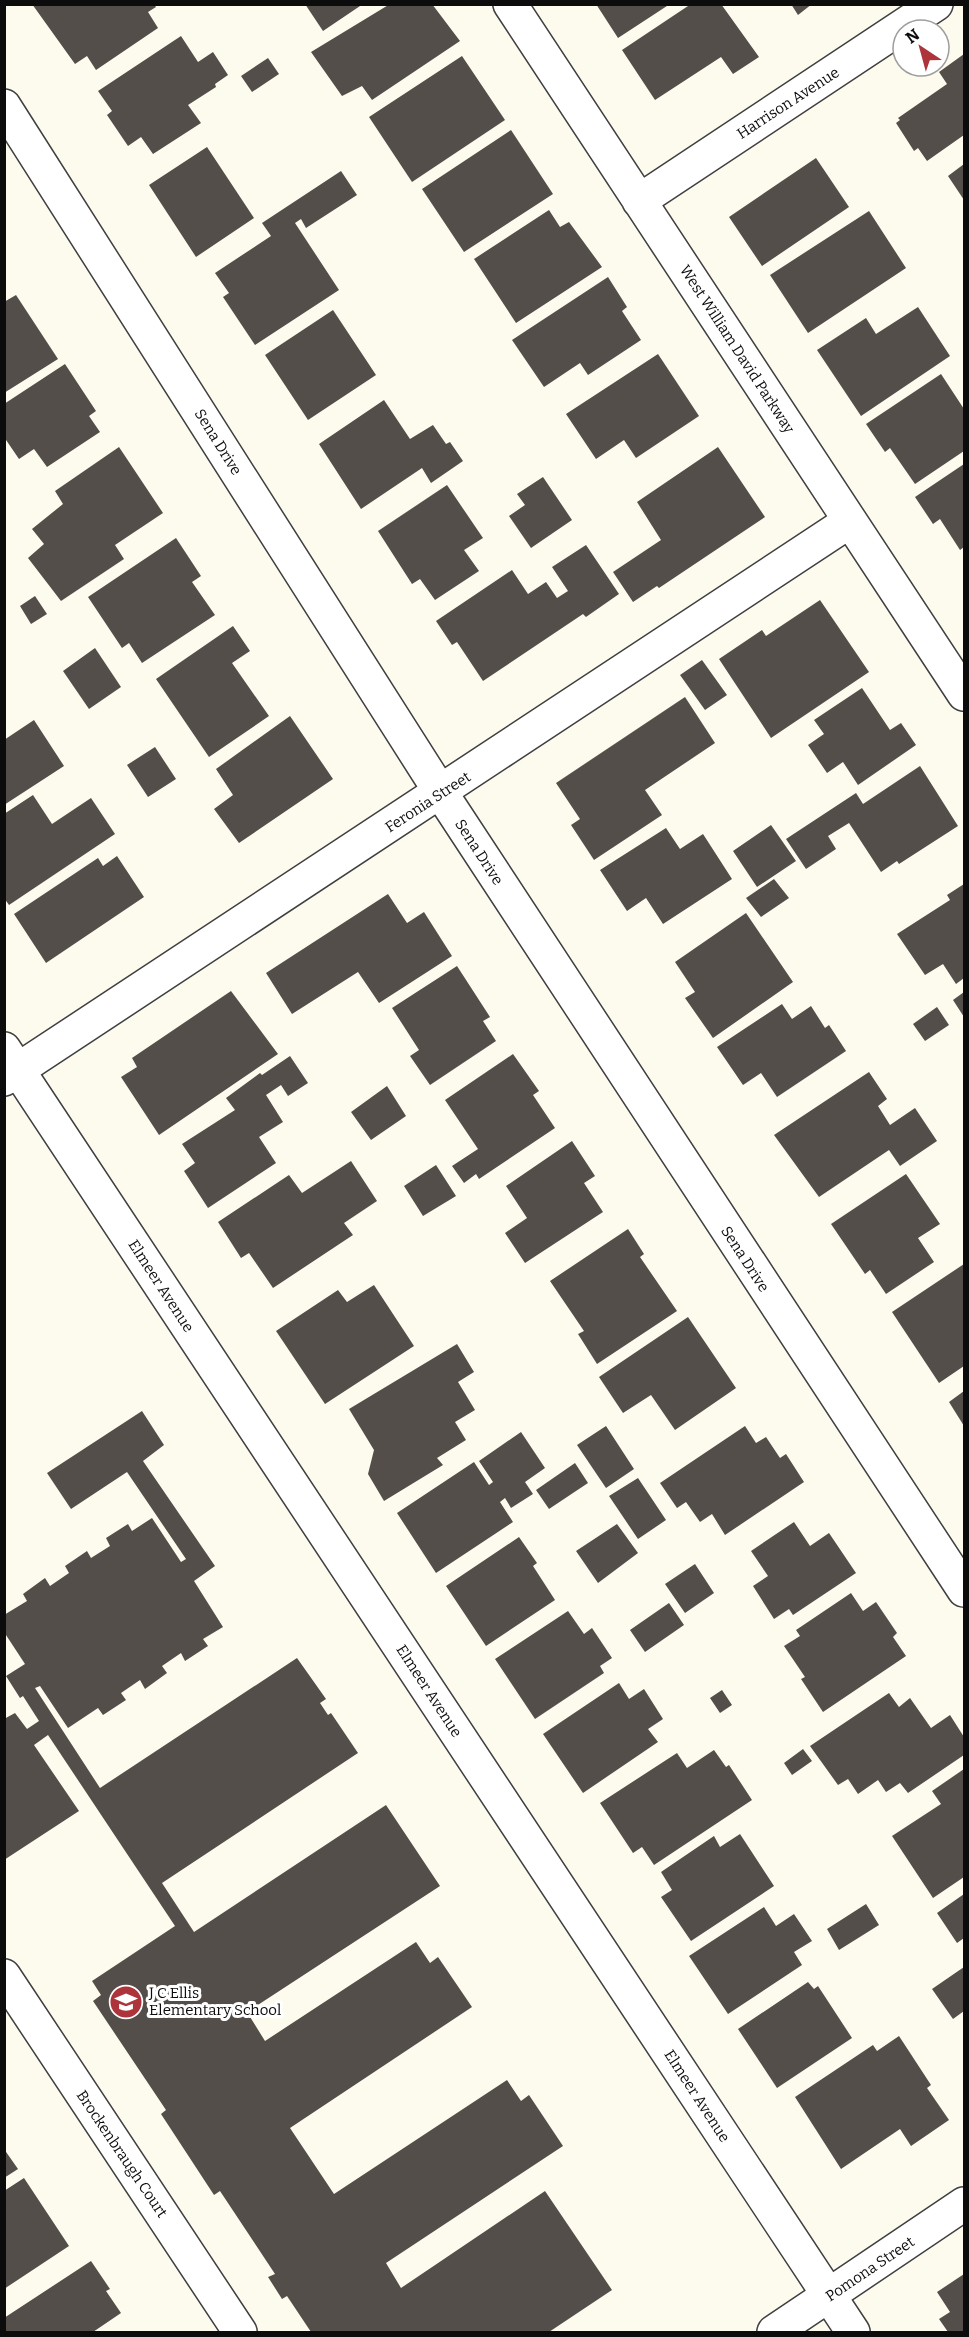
<svg xmlns="http://www.w3.org/2000/svg" width="969" height="2337" viewBox="0 0 969 2337" font-family="Bitter,serif">
	<style>
		.building { fill: #544e4a }
		.lines { fill: none; stroke-linecap: round; stroke-linejoin: round }
		.minor-casing { stroke: #3f3f3f; stroke-width: 36 }
		.minor { stroke: #fff; stroke-width: 33 }
		.labels { text-anchor: middle; dominant-baseline: central; stroke-width: 6; stroke-linejoin: round; paint-order: stroke }
		.street-label { font-size: 15px; fill: #0c0c0c; stroke: #fff }
		.poi-label { font-size: 15px; fill: #0c0c0c; stroke: #fff; text-anchor: start }
	</style>
	<rect width="100%" height="100%" fill="#fdfaee"/>
	<path class="building" d="M32,4H154L156,7L148,12L158,28L96,70L87,56L75,64Z
		M305,4H363L323,31Z
		M390,4H432L460,41L372,100L362,86L342,96L311,52Z
		M596,4H670L618,38Z
		M691,4H721L759,57L733,74L721,57L655,100L622,50Z
		M791,4H812L798,15Z
		M181,36L198,62L213,52L228,75L215,84L216,87L188,105L201,123L153,154L141,137L128,146L107,115L112,111L98,91Z
		M964,54V135L927,161L918,148L914,151L896,123L900,120L898,118L947,84L939,72Z
		M462,56L505,120L412,182L369,117Z
		M268,58L279,74L252,92L241,76Z
		M511,130L553,194L464,252L422,189Z
		M207,147L254,218L196,257L149,185Z
		M816,158L849,207L762,266L729,217Z
		M964,164V200L948,176Z
		M341,171L357,195L306,228L301,219L295,223L339,290L255,345L223,297L229,293L215,273L271,236L262,223Z
		M549,210L560,227L569,222L602,267L516,323L474,259Z
		M869,211L906,268L808,333L770,275Z
		M608,277L627,307L622,311L641,340L588,375L580,363L544,387L512,340Z
		M16,295L58,359L4,393V302Z
		M918,307L950,356L861,416L817,350L866,318L876,334Z
		M333,310L376,375L308,420L265,355Z
		M658,354L699,416L636,458L624,440L596,459L566,414Z
		M65,364L96,411L89,416L100,432L47,467L34,449L19,459L4,437V404Z
		M941,374L964,409V451L915,484L890,448L885,452L866,424Z
		M384,400L410,439L433,425L446,444L450,442L463,461L431,483L422,468L361,509L319,444Z
		M119,447L163,513L115,545L124,559L61,601L28,558L44,544L32,529L63,504L55,491Z
		M718,447L765,517L659,588L657,586L633,602L613,572L661,540L637,502Z
		M964,464V547L960,550L940,519L933,524L915,497Z
		M543,477L572,520L531,548L509,516L525,505L517,494Z
		M447,485L483,538L464,550L479,571L435,600L420,579L412,584L378,531Z
		M176,538L201,576L192,582L215,615L142,663L129,643L122,648L88,597Z
		M586,545L619,594L586,617L583,614L483,681L457,642L452,645L436,621L512,570L528,594L546,582L557,598L568,591L552,567Z
		M35,596L47,614L31,624L20,606Z
		M820,600L869,672L771,738L719,659L762,630L766,636Z
		M233,626L250,651L232,663L269,716L209,757L156,679Z
		M95,648L121,687L89,709L63,671Z
		M702,660L727,695L705,710L680,675Z
		M862,688L890,730L901,723L916,745L858,785L843,762L827,773L808,745L824,734L814,720Z
		M685,697L715,743L645,790L662,815L594,860L571,825L580,819L556,783Z
		M290,716L333,779L239,843L214,809L233,795L216,769Z
		M34,720L64,766L4,805V740Z
		M155,747L176,779L148,797L127,765Z
		M920,766L958,826L899,864L897,861L881,872L849,823L828,836L836,849L806,869L786,839L856,793L863,804Z
		M33,795L52,824L91,798L115,834L9,905L4,898V814Z
		M771,825L796,861L757,887L733,851Z
		M666,828L680,849L703,834L732,879L663,924L646,898L627,911L600,870Z
		M117,856L144,897L46,963L14,914L98,858L103,866Z
		M774,879L789,898L761,917L746,898Z
		M964,884V978L956,984L943,964L925,975L897,934L950,900L947,895Z
		M388,894L407,923L424,912L452,956L379,1003L358,972L292,1014L266,973Z
		M746,913L793,982L713,1038L685,998L695,992L675,962Z
		M457,966L490,1017L483,1021L496,1041L430,1085L410,1056L419,1050L392,1008Z
		M231,991L278,1054L159,1135L121,1077L137,1067L132,1058Z
		M964,992V1017L953,1000Z
		M782,1004L792,1019L811,1006L825,1028L829,1025L846,1051L777,1097L761,1073L743,1085L717,1047Z
		M937,1007L949,1025L925,1041L913,1024Z
		M513,1054L539,1091L533,1095L555,1128L479,1179L476,1174L464,1183L452,1166L478,1149L445,1100Z
		M290,1056L308,1083L288,1096L281,1085L266,1095L283,1122L259,1137L276,1163L208,1208L184,1171L195,1163L182,1144L235,1110L226,1098L260,1073L262,1075Z
		M869,1072L887,1099L878,1106L890,1125L915,1108L937,1141L900,1166L889,1150L819,1197L774,1135Z
		M387,1086L406,1116L371,1140L351,1112Z
		M572,1141L595,1176L584,1183L603,1212L525,1263L505,1233L527,1218L506,1186Z
		M351,1161L377,1201L344,1223L353,1235L273,1288L249,1253L241,1258L218,1222L289,1175L302,1193Z
		M436,1165L456,1196L423,1216L404,1186Z
		M906,1174L940,1224L918,1238L934,1262L886,1294L870,1270L865,1274L831,1224Z
		M628,1229L644,1254L640,1257L677,1311L597,1364L578,1334L584,1331L550,1281Z
		M964,1264V1366L939,1383L892,1312Z
		M374,1285L414,1346L325,1404L276,1331L338,1290L347,1302Z
		M688,1317L736,1388L675,1430L651,1395L623,1413L599,1377Z
		M457,1344L474,1372L458,1382L475,1410L455,1422L466,1440L437,1458L443,1465L384,1501L368,1474L374,1450L349,1409Z
		M964,1391V1426L949,1402Z
		M142,1411L164,1445L143,1461L215,1566L194,1581L223,1627L203,1639L208,1646L185,1661L181,1653L162,1666L167,1673L145,1689L140,1680L121,1693L126,1700L103,1715L98,1708L68,1728L40,1686L35,1688L100,1788L297,1658L326,1699L320,1703L328,1715L331,1713L358,1753L162,1883L194,1932L386,1805L440,1886L247,2012L265,2041L416,1942L430,1963L438,1957L472,2007L290,2128L334,2194L507,2080L521,2101L529,2095L563,2146L386,2263L401,2288L545,2191L612,2290L549,2332H311L287,2296L282,2299L268,2277L275,2274L220,2191L214,2195L161,2114L166,2110L93,2001L101,1995L92,1981L175,1926L48,1735L34,1745L79,1811L4,1860V1719L15,1713L27,1729L39,1721L23,1696L20,1698L6,1676L25,1664L4,1632V1615L27,1601L23,1594L45,1578L50,1586L69,1573L65,1566L87,1551L91,1558L110,1546L106,1538L128,1524L132,1531L152,1518L181,1562L186,1559L127,1472L71,1509L47,1473Z
		M606,1426L634,1469L606,1488L577,1445Z
		M745,1426L756,1443L766,1437L780,1458L786,1454L804,1482L725,1535L712,1514L700,1522L686,1502L677,1508L660,1483Z
		M521,1432L545,1468L525,1482L533,1494L511,1508L505,1498L500,1502L513,1522L436,1573L397,1513L474,1462L489,1485L493,1482L479,1461Z
		M575,1463L588,1483L549,1509L536,1490Z
		M638,1478L666,1520L638,1539L609,1496Z
		M794,1522L810,1546L829,1533L856,1573L793,1615L789,1609L774,1619L753,1586L768,1576L751,1551Z
		M617,1524L638,1553L598,1583L576,1551Z
		M519,1537L537,1563L533,1566L555,1600L486,1646L446,1586Z
		M695,1564L714,1593L685,1613L665,1584Z
		M851,1593L863,1611L876,1602L897,1633L893,1637L906,1656L823,1712L801,1679L805,1677L784,1646L800,1636L796,1630Z
		M669,1603L684,1625L645,1652L630,1630Z
		M568,1611L584,1634L592,1628L612,1658L600,1666L604,1673L535,1719L495,1659Z
		M619,1683L629,1699L644,1689L663,1719L648,1729L658,1742L583,1793L543,1734Z
		M722,1690L732,1705L720,1713L710,1698Z
		M889,1693L899,1707L910,1698L931,1728L950,1715L964,1737V1755L908,1793L900,1783L886,1792L878,1780L858,1794L848,1779L838,1785L810,1746Z
		M803,1749L812,1761L792,1775L784,1763Z
		M714,1750L726,1767L729,1765L752,1800L654,1865L642,1847L633,1853L600,1803L677,1753L687,1768Z
		M964,1769V1877L933,1898L892,1836L941,1804L932,1791Z
		M740,1834L774,1886L691,1941L661,1897L672,1890L661,1872L714,1836L720,1847Z
		M964,1894V1938L957,1943L937,1913Z
		M866,1904L879,1925L839,1950L827,1929Z
		M764,1907L776,1926L794,1914L812,1941L794,1952L802,1965L728,2014L689,1956Z
		M964,1967V2011L953,2019L932,1989Z
		M808,1982L814,1989L818,1986L852,2038L777,2088L738,2029Z
		M899,2036L931,2085L927,2088L949,2120L911,2146L900,2129L841,2169L795,2097L873,2045L877,2051Z
		M4,2149L18,2169L4,2178Z
		M24,2178L69,2246L4,2289V2191Z
		M91,2261L110,2289L106,2291L121,2313L93,2332H4V2318Z
		M964,2274V2332H948L939,2319L950,2312L937,2292Z"/>
	<g class="lines">
		<g class="minor-casing">
			<path id="minor" d="M510,4L964,694
				M4,106L441,793L964,1590
				M639,201L936,4
				M4,1049L853,2332
				M4,1079L850,521
				M4,1976L240,2332
				M774,2332L964,2204"/>
		</g>
		<use href="#minor" class="minor"/>
	</g>
	<defs>
		<g id="school-disc" transform="scale(1.725)"><circle r="9.5" fill="#ad343b" stroke="#fff"/><path d="M0-5L7-2L0 1L-7-2ZM-4 1L0 2.5L4 1V4Q0 6-4 4Z" fill="#fff"/></g>
	</defs>
	<g fill-rule="evenodd">
		<use href="#school-disc" x="126" y="2002"/>
	</g>
	<g class="labels">
		<g class="street-label">
			<text transform="translate(788 103) rotate(-33)">Harrison Avenue</text>
			<text transform="translate(737 349) rotate(57)">West William David Parkway</text>
			<text transform="translate(218 442) rotate(58)">Sena Drive</text>
			<text transform="translate(428 802) rotate(-33)">Feronia Street</text>
			<text transform="translate(479 852) rotate(57)">Sena Drive</text>
			<text transform="translate(745 1259) rotate(57)">Sena Drive</text>
			<text transform="translate(161 1286) rotate(57)">Elmeer Avenue</text>
			<text transform="translate(429 1691) rotate(57)">Elmeer Avenue</text>
			<text transform="translate(697 2096) rotate(57)">Elmeer Avenue</text>
			<text transform="translate(122 2154) rotate(56)">Brockenbraugh Court</text>
			<text transform="translate(870 2269) rotate(-34)">Pomona Street</text>
		</g>
		<g class="poi-label">
			<text x="149" y="1993">J C Ellis<tspan x="149" dy="17">Elementary School</tspan></text>
		</g>
	</g>
	<rect width="969" height="2337" fill="none" stroke="#0c0c0c" stroke-width="12"/>
	<g transform="translate(921 48) rotate(324)"><circle r="28" fill="#ffffff" stroke="#9e9e9e" stroke-width="1.5"/>
	<path d="M0-4.5L10 22L0 15L-10 22Z" fill="#ad343b"/>
	<text y="-9" font-size="16" font-weight="bold" text-anchor="middle" fill="#0c0c0c">N</text>
	</g>
</svg>
